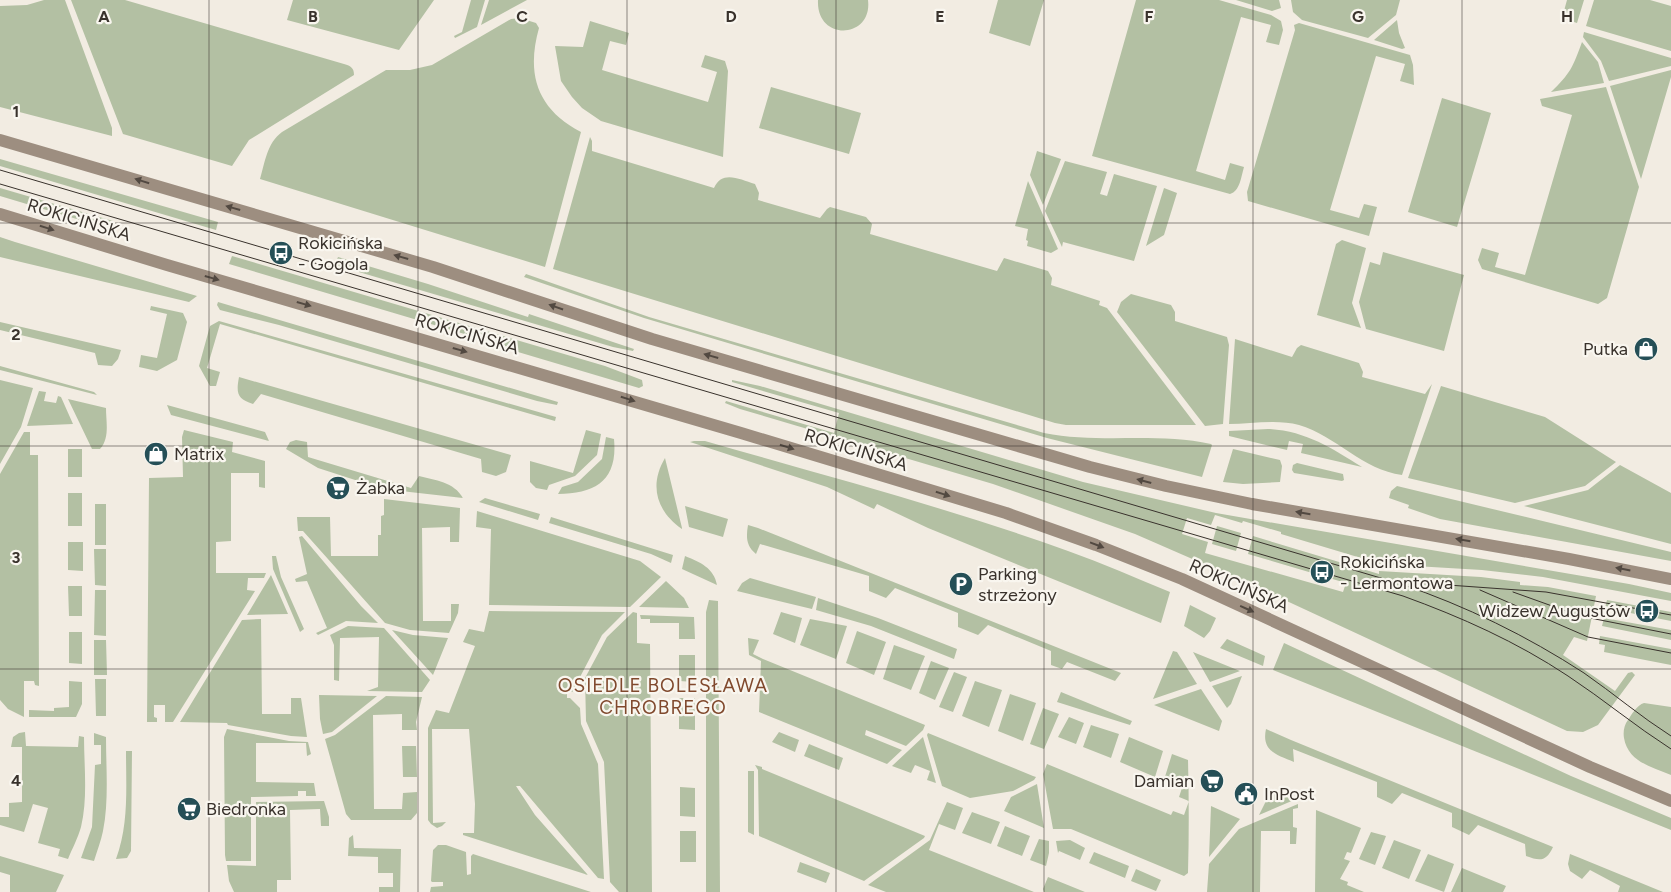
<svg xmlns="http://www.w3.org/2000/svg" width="1671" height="892" viewBox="0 0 1671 892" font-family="Figtree,sans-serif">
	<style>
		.green { fill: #b3c0a3 }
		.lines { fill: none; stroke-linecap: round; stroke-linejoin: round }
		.secondary { stroke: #9d8e80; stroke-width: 12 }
		.tram { stroke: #39322c; stroke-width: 1 }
		.oneway { fill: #524941 }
		.grid { fill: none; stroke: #39322c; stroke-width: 1; stroke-opacity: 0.55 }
		.labels { text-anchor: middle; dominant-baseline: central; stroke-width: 4.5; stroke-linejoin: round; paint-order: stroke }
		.street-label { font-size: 18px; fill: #39322c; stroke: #f9f6ef }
		.poi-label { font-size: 18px; fill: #39322c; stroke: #f9f6ef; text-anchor: start }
		.neighbourhood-label { font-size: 19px; letter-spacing: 1px; fill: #80492d; stroke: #f9f6ef }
		.grid-label { font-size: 16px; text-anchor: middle; font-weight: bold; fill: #39322c; stroke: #f9f6ef; stroke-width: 4.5; stroke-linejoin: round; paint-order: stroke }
	</style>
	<rect width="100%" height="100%" fill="#f2ece2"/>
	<path class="green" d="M44,0H65L112,128V136L0,107V6L27,5Z
		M71,0H125L344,64C351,66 354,68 354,75L249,140L232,166L123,134Z
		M293,0H434L399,50L287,20Z
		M471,0H485L477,27L455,38L454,36L462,32Z
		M489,0H527L481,25Z
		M818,0H868C873,39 816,42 818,0Z
		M998,0H1044L1030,46L989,33Z
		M1136,0H1219L1271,15L1281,21L1283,30L1279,45L1266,42L1271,25L1241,17L1196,171L1225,180L1230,163L1244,167C1241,177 1240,191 1230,194L1092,156Z
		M1236,0H1279L1281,8L1272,11Z
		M1291,0H1400L1396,15L1368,38L1302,20L1293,12Z
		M1567,0H1584L1577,23L1562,18Z
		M1594,0H1650L1671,6V51L1586,26Z
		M520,18L536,23L539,28C526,74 537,109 581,132L545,267L260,179C265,162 267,143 282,132L386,70H410L432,65L511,19Z
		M1397,20L1399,33L1405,48L1402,49L1374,40Z
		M590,21L629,33L626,45L610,41L602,70L708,102L717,72L701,67L705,55L725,61L728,71L723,157L601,121L582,108L572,97L561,81L555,46L583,47Z
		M1299,23L1410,55L1413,65L1414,85L1400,81L1405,64L1376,56L1330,210L1359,218L1364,204L1377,207L1369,236L1248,201L1247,192L1295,30L1294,25Z
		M1584,32L1671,58V66L1609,81L1601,61L1583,37Z
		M1582,42L1598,62L1604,83L1551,92C1570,74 1573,67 1582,42Z
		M1671,70V77L1641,179L1610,86Z
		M771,87L861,113L849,154L759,128Z
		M1606,87L1639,187L1607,298L1598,304L1482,269L1478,260L1482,248L1499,253L1495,267L1525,275L1572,115L1542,106L1540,99Z
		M1442,98L1491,113L1457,227L1408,212Z
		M590,137L592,141V151L714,188C722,170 739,179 755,184L759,193L758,200L820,218L827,209L830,207L866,217L872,224L870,234L997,271L1004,258L1048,271L1052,278L1051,285L1100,301L1099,305L1107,308L1196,425H1066L1055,423L553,269Z
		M1037,151L1061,159L1043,205L1030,175Z
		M0,159L218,222L216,230L0,166Z
		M1065,161L1107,172L1100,194L1107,196L1114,174L1157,186L1134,261L1063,242L1062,247L1045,211Z
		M1028,181L1058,249L1051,253L1027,246L1028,241L1026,240L1028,229L1015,226Z
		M0,188L113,221L110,229L0,196Z
		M1164,188L1177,193L1164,235L1146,246Z
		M0,237L15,242L197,296L189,302L0,257Z
		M1342,240L1366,248L1352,303L1361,328L1317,315L1336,244Z
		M1383,252L1464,275L1444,351L1366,329L1359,302L1370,262L1380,265Z
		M232,256L605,366L642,380L643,386L639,388L518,352V350L229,264Z
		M338,257L428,284L528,317L529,314L634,349L633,351L613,347L335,265Z
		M526,274L649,317L1044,433C1099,444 1156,432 1211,444L1212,445L1202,477L1047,438L644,318L524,277Z
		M1131,294L1171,305L1175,312V321L1227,337L1229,345L1223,424L1205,426L1117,312L1121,302Z
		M218,302L558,402L557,405L537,401L279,325L220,310L217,305Z
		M151,306L183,313L187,322L177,360L157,371L139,367L141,355L157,358L167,314L150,310Z
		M219,321L556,417L555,421L220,324L207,368L220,372L216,386H210L199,366L210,326Z
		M0,322L121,350L118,359L112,366L98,365L95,353L0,330Z
		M1235,339L1292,357L1297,348L1301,345L1359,363L1363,372L1362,377L1425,394L1432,384L1402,475C1363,470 1336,436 1299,425C1277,419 1251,424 1229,424Z
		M0,366L94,392L97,395L0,370Z
		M239,377L511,455L506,472L496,476L482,472L481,459L261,394L253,404C237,399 236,393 239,377Z
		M0,380L33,388L21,427L0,464Z
		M732,380L760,386L1083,482L1216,513L1629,584L1671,593V601L1543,577L1482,570L1381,564L1281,534V532L1243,521L1242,523L1215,515L1211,525L1187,518L1182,534L1208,542L1205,553L1343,592L1346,583L1248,554L1253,536L1379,574V571L1481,577L1520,582V585L1548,587L1596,596L1587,641L1574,637L1563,655L1615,691L1628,673L1632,672L1635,675L1598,725L1583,732L1567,731L1252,585L1135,534L993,484L740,409L725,403L726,401L834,433L839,413L732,382Z
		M1441,386L1545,417L1616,462L1585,486L1515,503L1408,478Z
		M39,391L46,392L44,401L56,403L58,396L61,397L73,424L27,426Z
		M68,399L106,408C106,422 110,438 100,449H92Z
		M167,405L265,432L269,441L171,415Z
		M1268,429C1306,431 1331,448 1362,467L1301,453L1303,444L1289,441L1287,450L1229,436V431Z
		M184,430L233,442L232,452L265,461V488L259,487V473H231V541L216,542V573H266L264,578H248L247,590L255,591L173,722H165V705H154V717L157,718V722H147L149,478L183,477L182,437Z
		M586,430L601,434L597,455L575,476L549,485L547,490L536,488L530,482V461L573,473Z
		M24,432H30V455H38L39,686L35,685L34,681H24V717L8,709L0,700V474Z
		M606,437L614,439C618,480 596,494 558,494L562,487L578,482L602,459Z
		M296,440L307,442L308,457L411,488L419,476C435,480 454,482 463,498L383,489L318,468L286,449L290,442Z
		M694,441H705C826,476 949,508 1068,551C1102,563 1136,578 1170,592L1161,623L928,528L877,504L874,509L827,487L690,442Z
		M68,449H82V477H68Z
		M1233,449L1280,460L1282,466L1280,482L1243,484L1223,482Z
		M665,458L682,528V529C656,511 649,485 665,458Z
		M1297,463L1343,474L1344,480L1342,481L1294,473L1292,470L1293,465Z
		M1620,465L1671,493V544L1524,506L1588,490Z
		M1397,486L1671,552V561L1440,519L1408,508L1409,505L1389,498L1391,491Z
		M68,493H82V526H68Z
		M485,498L540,514L538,520L479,502Z
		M384,499L460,508L459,542H450V527L422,528L423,621H451V604H459L458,613L449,633L410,630L385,623L303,531H298L297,517H330L331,556H378V535H381V516L384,515Z
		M95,504H106V545H95Z
		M685,506L728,519L723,537L689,527Z
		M477,511L640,561L661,577L630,607L489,605L491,529L476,527Z
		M551,517L673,555L671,563L651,554L549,523Z
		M748,525L758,528L1121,673L1115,681L1067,662L1062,669L1051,665V651L988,625L978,635L958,627V613L895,588L886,598L869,591V576L760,544L756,554C746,546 746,537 748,525Z
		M1217,526L1241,533L1236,551L1212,544Z
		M302,536L361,606L378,623L346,621L318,635L316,633L327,628L307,581L296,582L295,579L307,574L299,537Z
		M68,542H83V571L68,570Z
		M94,549H106V586L95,585Z
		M272,556H276L281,577L304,629L300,632L273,569Z
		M685,556C700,562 714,568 717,585L682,569Z
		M271,575L288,614L247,615Z
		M750,578L816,597L812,609L737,591L742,583Z
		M666,581L684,598L689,608L639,607Z
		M68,586H82V616H69Z
		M95,590H106V636L94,635Z
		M818,598L878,618L957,649L954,659L871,626L816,610Z
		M709,600L718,601L720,892H706V612Z
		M1607,600L1671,612V621L1605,608Z
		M1190,605L1216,618L1210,631L1204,638L1184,626Z
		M489,611L625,612L602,635L580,677V685L572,692H567V698H570L580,708L581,724L598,764L604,879L598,878L520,786H516L535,815L588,875L463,835V833H474L475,804L469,729H432L433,823L446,822L442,826L437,828L431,824L428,820V728L436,710L449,713L475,646L463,642L469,629L484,632Z
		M633,612L637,613V643L650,644L652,892H619L610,882L604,762L586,721L585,678L607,637Z
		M781,612L802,618L795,643L773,634Z
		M640,615L694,617L695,639H679V623H650V619H641Z
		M1604,618L1671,630V640L1602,626Z
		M261,619L262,714H291V698H301L307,737L291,736L228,725L227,723L180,722L242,620Z
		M810,619L847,626L836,659L800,645Z
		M348,626L384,628L430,680L422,692L367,691L378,687L379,637L340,638L339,681L334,680V645L330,635Z
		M392,630L413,635L448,638L433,675Z
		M857,631L886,642L874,675L846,663Z
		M69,632H82V664L69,663Z
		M1600,636L1671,649V665L1604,652L1605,645L1599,644Z
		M748,638L759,640L753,654L763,659L925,725L923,730L906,746L866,730L865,735L902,750L887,764L759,712L761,661L749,655Z
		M1227,639L1265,656L1263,666L1220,648Z
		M94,640H106L107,675H94Z
		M1284,643L1571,776L1671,818V830L1273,670Z
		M894,645L925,656L911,690L883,679Z
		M1173,651L1177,652L1197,684L1153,699Z
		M1193,652L1240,671L1210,682Z
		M679,655H695V682L679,681Z
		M931,661L949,668L935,700L919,693Z
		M954,672L967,677L953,712L939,707Z
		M1242,676L1231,704L1227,708L1212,686Z
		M95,679H106V716H96Z
		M69,681L82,682V704L76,717H29V710L54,711V708L69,707Z
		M975,681L1002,690L989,727L962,716Z
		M1201,689L1222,721L1219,731L1154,705Z
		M1061,692L1132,721L1130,725L1057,702Z
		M1010,694L1036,703L1023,741L998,731Z
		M319,695L377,696L332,732L323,734L320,719Z
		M386,696L422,697L416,722L417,730H402V714L373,715L374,809H402L403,793L417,792V813L411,820H351L346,814L325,739L335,735Z
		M679,698H695V730L679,729Z
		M1644,703L1671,707V775C1652,767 1628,762 1624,738C1623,732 1624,725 1628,720C1632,714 1637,705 1644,703Z
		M1043,708L1059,714L1044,749L1030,744Z
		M1069,717L1084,723L1076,744L1058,737Z
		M1091,725L1119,734L1111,758L1083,747Z
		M227,729L289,741L308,742L311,754L307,756L306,743H256V782L314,783L316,796H306V791H298V796L251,797V861H226L225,855L224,737Z
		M1266,729L1291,740L1553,847C1546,862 1540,861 1526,856L1525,844L1478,825L1469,835L1452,827V813L1402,793L1392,804L1377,797V782L1293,749L1294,762C1278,755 1261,752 1266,729Z
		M25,732L26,746L78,747L79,736L84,737C84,766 88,798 81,827C78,838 72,849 68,859L58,856L60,849L38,843L48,808L33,804L24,832L0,825V817H9V803L22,802V747H11L13,737L19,733Z
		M779,732L799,740L795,752L772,742Z
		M94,733L106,737C106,768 109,801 103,831C101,841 97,851 94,861L81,858L92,827L95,765L101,764V745H94Z
		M928,733L1033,776L1036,777L1034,780L1013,791L970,798L942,786L927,735Z
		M923,737L936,783L927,780L930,771L915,765L911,773L892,766Z
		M1129,737L1163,751L1155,777L1120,762Z
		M809,744L843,758L839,770L804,756Z
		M402,746H416L417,777H403Z
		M126,751H132L131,851L127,858L116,859C129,824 126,787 126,751Z
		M1172,754L1188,760C1189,798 1189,836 1188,873L1184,876L1071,829H1053L1043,774L1047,764L1171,815L1173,811L1184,815L1189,801L1179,797L1182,788L1164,780Z
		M755,765L762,767V769L925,836L924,838L864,881L759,836L758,770Z
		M748,771H754V835L748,832Z
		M1037,784L1044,828L1004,811L1011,797Z
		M680,787L695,788V817L680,816Z
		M1271,791L1294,800L1259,815Z
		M324,801L329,817V826H321L320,809L290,810L291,880H277V892H234L229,881L227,865L256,866V802Z
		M947,802L963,808L955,830L939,824L929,850L1034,892H886L868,885L930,840Z
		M1298,804V808L1293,809V827L1297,828L1296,844H1290V831H1261L1260,892H1207L1209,864L1239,829Z
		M1211,806L1240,819L1209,857Z
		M1316,810L1361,828L1351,853L1347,852L1344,859L1350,861L1340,879L1348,882L1347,885L1364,892H1315Z
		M972,812L1000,822L991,844L962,833Z
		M1005,826L1030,836L1022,856L997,846Z
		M680,831H696V862H680Z
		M1371,832L1386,836L1375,865L1359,859Z
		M353,835L354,848L401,849L400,892H379V887H393V873H378V857L348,856L349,838Z
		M1039,839L1049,841V853L1046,866L1030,860Z
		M1070,840L1085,848L1080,860L1059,851L1058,853L1056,841Z
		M1394,840L1421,850L1409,879L1382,868Z
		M438,845H446L466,852L467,875L471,874V856L473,854L591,892H430L431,887L443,886V882H432L431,881L433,850Z
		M1094,852L1129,866L1125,878L1089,863Z
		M1428,854L1454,864L1444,892L1415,881Z
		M1570,854L1580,858L1663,892H1618L1620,886L1590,870L1582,879L1570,871L1568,864Z
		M0,856L64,875L56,892H10V875L0,872Z
		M800,862L830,873L826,883L797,872Z
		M1462,868L1506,886L1503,892H1451Z
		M1136,869L1161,880L1156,891L1131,881Z
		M1048,877L1085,892H1044L1043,889Z"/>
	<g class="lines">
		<path class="secondary" d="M0,140L433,267L652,339L1090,467L1166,486L1252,504L1569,559L1671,579
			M0,214L167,265L741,433L1006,513L1096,545L1182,579L1590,767L1671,801"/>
		<path class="tram" d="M0,170L1401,584C1466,606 1527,636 1584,673C1613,693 1641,717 1671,736
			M0,184L1403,596C1461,617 1517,642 1568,676C1603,699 1635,726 1671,749
			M1406,582L1546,592L1671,615
			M1480,590L1588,637L1671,653
			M1513,592L1580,616L1671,634"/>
	</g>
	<defs><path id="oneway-solid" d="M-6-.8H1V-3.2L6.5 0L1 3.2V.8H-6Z" transform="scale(1.25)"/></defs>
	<g class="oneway">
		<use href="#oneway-solid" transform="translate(142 181) rotate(-163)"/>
		<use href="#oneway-solid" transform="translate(233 208) rotate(-164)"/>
		<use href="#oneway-solid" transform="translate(47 228) rotate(17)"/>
		<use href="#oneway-solid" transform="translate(401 257) rotate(-164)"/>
		<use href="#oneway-solid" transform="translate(212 278) rotate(16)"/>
		<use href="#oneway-solid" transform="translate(304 304) rotate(16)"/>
		<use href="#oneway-solid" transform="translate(556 307) rotate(-161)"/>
		<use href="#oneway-solid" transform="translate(460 350) rotate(16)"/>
		<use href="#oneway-solid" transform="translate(711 356) rotate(-164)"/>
		<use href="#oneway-solid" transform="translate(628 399) rotate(17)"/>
		<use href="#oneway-solid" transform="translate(787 447) rotate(18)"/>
		<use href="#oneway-solid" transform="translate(1144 481) rotate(-165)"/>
		<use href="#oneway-solid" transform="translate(943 494) rotate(17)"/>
		<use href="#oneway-solid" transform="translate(1303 513) rotate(-170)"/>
		<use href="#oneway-solid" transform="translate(1463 540) rotate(-170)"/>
		<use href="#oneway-solid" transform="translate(1097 545) rotate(21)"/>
		<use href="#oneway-solid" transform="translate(1623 569) rotate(-169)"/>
		<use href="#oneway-solid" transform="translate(1247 609) rotate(24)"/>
	</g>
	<path class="grid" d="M209,0V892M418,0V892M627,0V892M836,0V892M1044,0V892M1253,0V892M1462,0V892M0,223H1671M0,446H1671M0,669H1671"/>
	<defs>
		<g id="bus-disc" transform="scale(1.25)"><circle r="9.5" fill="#254f57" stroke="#f9f6ef"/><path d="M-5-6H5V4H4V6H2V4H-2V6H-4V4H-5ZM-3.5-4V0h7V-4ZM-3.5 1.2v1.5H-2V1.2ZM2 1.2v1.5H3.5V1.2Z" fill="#fff"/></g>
		<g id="shop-disc" transform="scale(1.25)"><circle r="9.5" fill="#254f57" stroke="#f9f6ef"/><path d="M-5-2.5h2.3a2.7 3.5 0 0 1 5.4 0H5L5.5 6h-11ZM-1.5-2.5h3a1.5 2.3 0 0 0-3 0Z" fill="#fff"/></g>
		<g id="supermarket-disc" transform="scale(1.25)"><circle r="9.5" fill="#254f57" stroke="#f9f6ef"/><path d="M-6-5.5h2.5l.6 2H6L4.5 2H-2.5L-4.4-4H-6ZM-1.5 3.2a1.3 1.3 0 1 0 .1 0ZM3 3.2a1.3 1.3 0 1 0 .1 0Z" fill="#fff"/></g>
		<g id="parking-disc" transform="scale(1.25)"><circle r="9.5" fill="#254f57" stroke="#f9f6ef"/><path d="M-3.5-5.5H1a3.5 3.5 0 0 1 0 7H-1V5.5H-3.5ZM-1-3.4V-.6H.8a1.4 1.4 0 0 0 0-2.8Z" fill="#fff"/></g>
		<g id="civic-disc" transform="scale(1.25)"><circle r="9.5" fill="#254f57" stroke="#f9f6ef"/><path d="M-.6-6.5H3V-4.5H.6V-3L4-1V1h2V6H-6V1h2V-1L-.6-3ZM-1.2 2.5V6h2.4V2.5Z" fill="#fff"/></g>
	</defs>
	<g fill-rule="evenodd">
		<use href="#bus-disc" x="281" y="253"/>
		<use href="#shop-disc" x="1646" y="349"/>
		<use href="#shop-disc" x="156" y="454"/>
		<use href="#supermarket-disc" x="338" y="488"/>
		<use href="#bus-disc" x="1322" y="572"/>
		<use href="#parking-disc" x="961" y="584"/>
		<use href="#bus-disc" x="1647" y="611"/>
		<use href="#supermarket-disc" x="1212" y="781"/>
		<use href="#civic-disc" x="1246" y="794"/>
		<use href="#supermarket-disc" x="189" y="809"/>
	</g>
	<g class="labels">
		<g class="street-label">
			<text transform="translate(79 220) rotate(17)">ROKICIŃSKA</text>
			<text transform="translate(467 334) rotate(16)">ROKICIŃSKA</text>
			<text transform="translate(856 450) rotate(17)">ROKICIŃSKA</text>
			<text transform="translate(1239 586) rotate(24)">ROKICIŃSKA</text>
		</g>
		<g class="poi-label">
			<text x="298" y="243">Rokicińska<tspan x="298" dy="21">- Gogola</tspan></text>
			<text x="1628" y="349" text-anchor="end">Putka</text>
			<text x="174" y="454">Matrix</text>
			<text x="356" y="488">Żabka</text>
			<text x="1340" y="562">Rokicińska<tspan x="1340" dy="21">- Lermontowa</tspan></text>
			<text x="978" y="574">Parking<tspan x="978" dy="21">strzeżony</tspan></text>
			<text x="1630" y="611" text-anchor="end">Widzew Augustów</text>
			<text x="1194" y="781" text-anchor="end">Damian</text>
			<text x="1264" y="794">InPost</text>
			<text x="206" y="809">Biedronka</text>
		</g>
		<g class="neighbourhood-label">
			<text x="663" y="685">OSIEDLE BOLESŁAWA<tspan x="663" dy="22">CHROBREGO</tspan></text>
		</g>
	</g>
	<g class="grid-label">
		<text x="104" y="22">A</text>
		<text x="313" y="22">B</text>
		<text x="522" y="22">C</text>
		<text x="731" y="22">D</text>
		<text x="940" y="22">E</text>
		<text x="1149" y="22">F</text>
		<text x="1358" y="22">G</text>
		<text x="1567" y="22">H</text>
		<text x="16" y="117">1</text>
		<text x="16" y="340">2</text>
		<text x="16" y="563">3</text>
		<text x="16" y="786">4</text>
	</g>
</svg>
